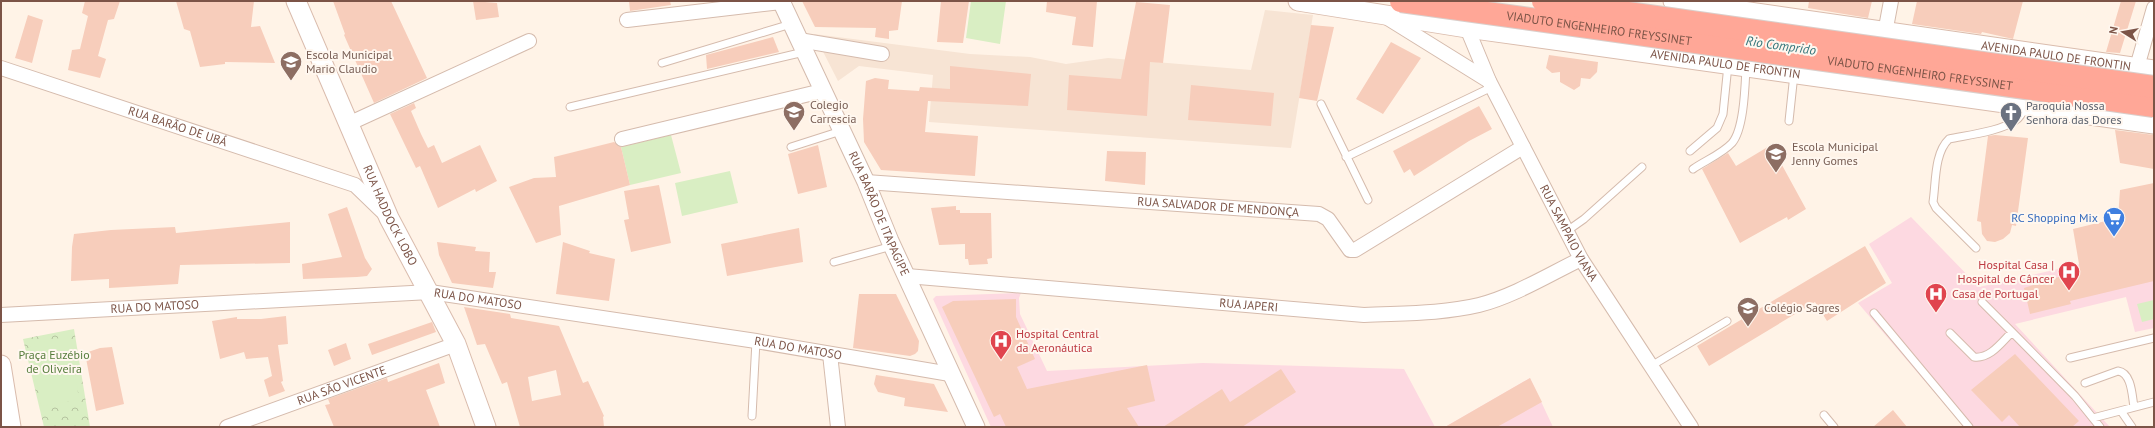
<svg xmlns="http://www.w3.org/2000/svg" width="2155" height="428" font-family="'PT Sans',sans-serif">
	<style>
		.residential { fill: #f7e4d4 }
		.medical { fill: #fdd9e1 }
		.park { fill: url(#park-crowns) }
		.pitch { fill: #d9eec3 }
		.building { fill: #f7cdbb; fill-rule: evenodd }
		.lines { fill: none; stroke-linecap: round; stroke-linejoin: round }
		.service-casing { stroke: #d5bbad; stroke-width: 9 }
		.minor-casing { stroke: #d5bbad; stroke-width: 16 }
		.tertiary-casing { stroke: #d5bbad; stroke-width: 19 }
		.secondary-casing { stroke: #dabcad; stroke-width: 21 }
		.service { stroke: #fff; stroke-width: 7 }
		.minor { stroke: #fff; stroke-width: 14 }
		.tertiary { stroke: #fff; stroke-width: 17 }
		.secondary { stroke: #fff; stroke-width: 19 }
		.motorway-bridge-casing { stroke: #dacfcb; stroke-width: 24; stroke-linecap: butt }
		.motorway-bridge { stroke: #ffa797; stroke-width: 22 }
		.labels { text-anchor: middle; stroke-width: 4; stroke-linejoin: round; paint-order: stroke }
		.street-label { font-size: 12px; fill: #7c5447; stroke: #fff7ef }
		.education-label { font-size: 12px; fill: #785e54; stroke: #fff7ef; text-anchor: start }
		.worship-label { font-size: 12px; fill: #5b616d; stroke: #fff7ef; text-anchor: start }
		.shop-label { font-size: 12px; fill: #366cbe; stroke: #fff7ef; text-anchor: end }
		.health-label { font-size: 12px; fill: #be3a42; stroke: #fff7ef; text-anchor: start }
		.park-label { font-size: 12px; fill: #567d3c; stroke: #fff7ef }
		.water-label { font-size: 13px; font-style: italic; fill: #36767b; stroke: #fff7ef }
	</style>
	<defs>
		<pattern id="park-crowns" width="20" height="18" patternUnits="userSpaceOnUse"><rect width="20" height="18" fill="#d9eec3"/><path d="M2 6a3 3 0 1 1 6 0M12 15a3 3 0 1 1 6 0" fill="none" stroke="#b5c3a0"/></pattern>
	</defs>
	<rect width="100%" height="100%" fill="#fff3e7"/>
	<path class="residential" d="M 1265,10 L 1313,15 L 1291,148 L 929,122 L 933,75 L 859,66 L 838,81 L 814,34 L 970,54 L 1030,57 L 1066,64 L 1108,58 L 1251,70 Z"/>
	<path class="medical" d="M 1911,217 L 1979,287 L 2154,247 L 2154,328 L 2135,332 L 2126,297 L 2015,324 L 2110,427 L 1964,427 L 1858,303 L 1892,283 L 1869,244 Z
		M 1021,293 L 1019,298 L 1020,314 L 1047,371 L 1203,363 L 1404,369 L 1435,427 L 991,427 L 933,299 L 936,296 Z
		M 1530,378 L 1553,427 L 1445,427 Z"/>
	<path class="park" d="M 74,329 L 90,427 L 44,427 L 23,339 Z"/>
	<path class="pitch" d="M 971,1 L 1006,1 L 1000,44 L 966,38 Z
		M 671,135 L 681,173 L 630,185 L 621,147 Z
		M 730,171 L 738,203 L 682,216 L 675,183 Z
		M 2154,300 L 2154,319 L 2142,322 L 2137,304 Z
		M 70,336 L 79,400 L 41,406 L 30,344 Z"/>
	<path class="building" d="M 85,1 L 120,1 L 114,19 L 108,20 L 98,56 L 106,59 L 100,78 L 68,70 L 72,50 L 80,49 L 88,16 L 82,13 Z
		M 176,1 L 254,1 L 251,27 L 260,26 L 275,63 L 225,62 L 225,64 L 200,67 L 190,31 L 184,29 Z
		M 333,1 L 391,1 L 427,78 L 374,103 L 344,35 L 345,34 Z
		M 473,1 L 497,3 L 499,17 L 476,20 Z
		M 629,1 L 670,1 L 671,5 L 630,11 Z
		M 802,1 L 902,1 L 898,30 L 889,31 L 889,39 L 875,37 L 876,28 L 815,27 Z
		M 941,1 L 969,1 L 963,43 L 937,42 Z
		M 1047,1 L 1097,1 L 1093,47 L 1072,45 L 1076,17 L 1046,12 Z
		M 1809,1 L 1872,1 L 1868,18 L 1808,8 Z
		M 1917,1 L 2023,1 L 2013,39 L 1982,32 L 1981,34 L 1912,24 Z
		M 2121,1 L 2136,1 L 2120,53 L 2106,52 Z
		M 1136,2 L 1170,5 L 1163,63 L 1150,62 L 1147,116 L 1067,110 L 1069,75 L 1121,79 Z
		M 28,15 L 43,20 L 32,63 L 15,58 Z
		M 1311,25 L 1334,27 L 1317,101 L 1299,98 Z
		M 773,37 L 779,52 L 707,69 L 706,55 Z
		M 1391,42 L 1421,58 L 1383,114 L 1356,99 Z
		M 1549,55 L 1598,62 L 1597,72 L 1590,79 L 1581,78 L 1580,86 L 1574,90 L 1560,82 L 1560,72 L 1552,73 L 1546,68 Z
		M 950,66 L 1031,74 L 1028,106 L 928,101 L 925,132 L 978,136 L 975,176 L 881,170 L 864,142 L 863,119 L 866,81 L 875,78 L 889,80 L 888,89 L 919,91 L 920,87 L 950,89 Z
		M 1191,85 L 1274,93 L 1271,126 L 1188,120 Z
		M 414,103 L 416,108 L 411,111 L 421,134 L 428,148 L 434,145 L 442,163 L 480,145 L 497,181 L 476,192 L 475,189 L 438,208 L 420,166 L 416,168 L 390,114 Z
		M 1479,106 L 1492,129 L 1469,141 L 1414,176 L 1410,169 L 1404,173 L 1393,151 Z
		M 2115,130 L 2154,135 L 2154,169 L 2120,163 Z
		M 1995,135 L 2028,138 L 2016,226 L 2012,225 L 2010,233 L 2003,239 L 1995,242 L 1987,241 L 1982,234 L 1981,222 L 1977,221 L 1988,136 Z
		M 614,142 L 621,147 L 630,185 L 559,206 L 561,235 L 536,243 L 509,187 L 534,178 L 556,177 L 554,157 Z
		M 818,145 L 827,187 L 798,194 L 788,154 Z
		M 1771,145 L 1806,209 L 1788,220 L 1787,217 L 1740,243 L 1702,169 L 1728,153 L 1736,166 Z
		M 1107,151 L 1146,152 L 1145,185 L 1105,181 Z
		M 2154,183 L 2154,281 L 2070,301 L 2071,304 L 2030,314 L 2024,288 L 2080,270 L 2073,229 L 2118,218 L 2120,190 Z
		M 659,185 L 671,243 L 631,252 L 624,220 L 629,219 L 624,191 Z
		M 956,206 L 956,210 L 960,210 L 960,213 L 991,213 L 992,258 L 987,259 L 988,264 L 969,265 L 968,259 L 965,259 L 965,244 L 939,245 L 931,208 Z
		M 347,207 L 365,258 L 372,269 L 367,276 L 357,277 L 303,279 L 302,264 L 342,257 L 328,214 Z
		M 290,222 L 290,263 L 180,265 L 178,284 L 109,288 L 109,279 L 71,281 L 72,247 L 74,234 L 111,230 L 175,227 L 176,233 Z
		M 799,228 L 803,262 L 727,276 L 721,244 Z
		M 437,242 L 476,247 L 475,251 L 490,252 L 489,272 L 496,272 L 493,288 L 452,283 L 439,255 Z
		M 563,242 L 590,251 L 589,253 L 615,259 L 609,301 L 556,294 Z
		M 1865,246 L 1886,283 L 1827,321 L 1815,302 L 1709,366 L 1697,346 Z
		M 859,294 L 896,294 L 919,341 L 918,351 L 915,354 L 910,356 L 853,348 Z
		M 1016,299 L 1016,317 L 1035,359 L 1017,367 L 1027,389 L 1147,365 L 1155,401 L 1127,408 L 1139,427 L 1006,427 L 1000,414 L 994,417 L 942,307 L 953,301 Z
		M 464,307 L 510,314 L 511,318 L 559,326 L 583,383 L 588,381 L 604,416 L 603,417 L 604,427 L 520,427 L 507,382 L 502,384 L 485,344 L 477,345 ZM 556,370 L 561,395 L 532,401 L 528,377 Z
		M 286,316 L 288,344 L 278,345 L 283,381 L 281,382 L 285,391 L 269,397 L 264,380 L 272,376 L 268,357 L 246,359 L 244,352 L 220,359 L 212,321 L 237,317 L 237,319 L 261,319 Z
		M 432,322 L 436,332 L 372,355 L 368,344 Z
		M 346,343 L 351,359 L 334,366 L 328,350 Z
		M 112,347 L 124,404 L 96,411 L 85,353 L 100,348 Z
		M 2015,354 L 2079,421 L 2072,427 L 2020,427 L 2009,415 L 2002,422 L 1971,390 Z
		M 439,363 L 445,383 L 426,390 L 440,427 L 334,427 L 325,405 L 330,404 L 328,399 L 387,378 L 388,382 Z
		M 1281,369 L 1296,392 L 1242,427 L 1163,427 L 1222,389 L 1230,402 Z
		M 876,375 L 934,384 L 948,412 L 904,406 L 905,398 L 878,392 L 874,384 Z
		M 1530,378 L 1542,402 L 1497,427 L 1445,427 Z
		M 1893,410 L 1907,427 L 1873,427 Z"/>
	<g class="lines">
		<g class="service-casing">
			<path id="service" d="M 662,63 L 791,24
				M 1321,104 L 1368,200
				M 570,107 L 804,52
				M 1789,121 L 1794,74
				M 791,147 L 841,131
				M 1690,151 L 1717,128 L 1723,114 L 1728,65
				M 1346,157 L 1492,87
				M 1693,169 C 1704,161 1722,154 1732,143 C 1744,129 1745,87 1746,68
				M 1567,231 L 1584,219 L 1642,167
				M 1976,248 L 1936,208 L 1933,202 C 1936,183 1934,153 1949,139 C 1968,135 2002,131 2016,120 C 2021,117 2023,112 2025,107
				M 834,262 L 892,246
				M 1874,313 L 1969,427
				M 2012,332 L 2075,396 L 2100,427
				M 1950,333 L 1974,357 C 1990,359 2001,343 2012,332 L 1982,302
				M 2070,358 L 2154,338
				M 1651,366 L 1727,321
				M 2085,383 L 2118,371 C 2132,373 2132,396 2134,407
				M 2121,411 L 2132,427
				M 1824,415 L 1834,427
				M 752,416 L 756,341
				M 2093,418 L 2154,402"/>
		</g>
		<g class="minor-casing">
			<g id="minor">
				<path d="M 1386,17 L 1489,81"/>
				<path d="M 627,20 L 781,2"/>
				<path id="s1" d="M 1467,28 L 1489,81 L 1581,259 L 1691,427"/>
				<path d="M 1885,33 L 1891,1"/>
				<path d="M 799,40 L 882,54"/>
				<path d="M 2137,67 L 2154,8"/>
				<path id="s2" d="M 1,68 L 355,185 L 384,213"/>
				<path d="M 348,124 L 529,41"/>
				<path d="M 622,139 L 822,91"/>
				<path id="s3" d="M 866,182 L 1319,214 L 1328,219 L 1350,250 L 1355,250 L 1523,147"/>
				<path id="s4" d="M 907,276 L 1364,315 C 1402,313 1441,314 1479,305 C 1514,296 1548,275 1581,259"/>
				<path id="s5" d="M 1,315 L 430,292 L 756,341 L 950,374"/>
				<path d="M 830,354 L 838,427"/>
				<path id="s6" d="M 227,427 L 456,344"/>
			</g>
		</g>
		<g class="tertiary-casing">
			<g id="tertiary">
				<path id="s7" d="M 781,1 L 866,182 L 890,241 L 976,427"/>
			</g>
		</g>
		<g class="secondary-casing">
			<g id="secondary">
				<path id="s8" d="M 296,1 L 389,218 L 456,344 L 486,427"/>
				<path id="s9" d="M 1298,1 L 1467,28 L 2154,124"/>
				<path id="s10" d="M 1673,1 L 2154,70"/>
				<path d="M 1,365 L 11,427"/>
			</g>
		</g>
		<use href="#service" class="service"/>
		<use href="#minor" class="minor"/>
		<use href="#tertiary" class="tertiary"/>
		<use href="#secondary" class="secondary"/>
		<g class="motorway-bridge-casing">
			<g id="motorway-bridge">
				<path id="s11" d="M 1401,1 L 2154,106"/>
				<path d="M 1543,1 L 2154,87"/>
			</g>
		</g>
		<use href="#motorway-bridge" class="motorway-bridge"/>
	</g>
	<defs>
		<g id="school-pin" transform="scale(1.15)"><path d="M0 17L-7.5 6A9.5 9.5 0 1 1 7.5 6Z" fill="#8d6e63" stroke="#fff7ef"/><path d="M0-5L7-2L0 1L-7-2ZM-4 1L0 2.5L4 1V4Q0 6-4 4Z" fill="#fff"/></g>
		<g id="church-pin" transform="scale(1.15)"><path d="M0 17L-7.5 6A9.5 9.5 0 1 1 7.5 6Z" fill="#6b7280" stroke="#fff7ef"/><path d="M-1.2-6h2.4v3.5h3.3v2.4h-3.3V6h-2.4V-.1h-3.3v-2.4h3.3Z" fill="#fff"/></g>
		<g id="supermarket-pin" transform="scale(1.15)"><path d="M0 17L-7.5 6A9.5 9.5 0 1 1 7.5 6Z" fill="#3f7fe0" stroke="#fff7ef"/><path d="M-6-5.5h2.5l.6 2H6L4.5 2H-2.5L-4.4-4H-6ZM-1.5 3.2a1.3 1.3 0 1 0 .1 0ZM3 3.2a1.3 1.3 0 1 0 .1 0Z" fill="#fff"/></g>
		<g id="hospital-pin" transform="scale(1.15)"><path d="M0 17L-7.5 6A9.5 9.5 0 1 1 7.5 6Z" fill="#e0444e" stroke="#fff7ef"/><path d="M-5-5h3v3.5h4V-5h3V5h-3V1.5h-4V5h-3Z" fill="#fff"/></g>
	</defs>
	<g fill-rule="evenodd">
		<use href="#school-pin" x="291" y="62"/>
		<use href="#school-pin" x="794" y="112"/>
		<use href="#church-pin" x="2011" y="113"/>
		<use href="#school-pin" x="1776" y="154"/>
		<use href="#supermarket-pin" x="2114" y="218"/>
		<use href="#hospital-pin" x="2069" y="272"/>
		<use href="#hospital-pin" x="1936" y="294"/>
		<use href="#school-pin" x="1748" y="308"/>
		<use href="#hospital-pin" x="1001" y="341"/>
	</g>
	<g class="labels">
		<g class="street-label">
			<text dy="4" stroke="none"><textPath href="#s11" startOffset="200">VIADUTO ENGENHEIRO FREYSSINET</textPath></text>
			<text dy="4" stroke="none"><textPath href="#s10" startOffset="387">AVENIDA PAULO DE FRONTIN</textPath></text>
			<text dy="4" stroke="none"><textPath href="#s9" startOffset="432">AVENIDA PAULO DE FRONTIN</textPath></text>
			<text dy="4" stroke="none"><textPath href="#s11" startOffset="524">VIADUTO ENGENHEIRO FREYSSINET</textPath></text>
			<text dy="4" stroke="none"><textPath href="#s2" startOffset="186">RUA BARÃO DE UBÁ</textPath></text>
			<text dy="4" stroke="none"><textPath href="#s3" startOffset="353">RUA SALVADOR DE MENDONÇA</textPath></text>
			<text dy="4" stroke="none"><textPath href="#s7" startOffset="234">RUA BARÃO DE ITAPAGIPE</textPath></text>
			<text dy="4" stroke="none"><textPath href="#s8" startOffset="234">RUA HADDOCK LOBO</textPath></text>
			<text dy="4" stroke="none"><textPath href="#s1" startOffset="229">RUA SAMPAIO VIANA</textPath></text>
			<text dy="4" stroke="none"><textPath href="#s5" startOffset="478">RUA DO MATOSO</textPath></text>
			<text dy="4" stroke="none"><textPath href="#s4" startOffset="343">RUA JAPERI</textPath></text>
			<text dy="4" stroke="none"><textPath href="#s5" startOffset="154">RUA DO MATOSO</textPath></text>
			<text dy="4" stroke="none"><textPath href="#s5" startOffset="802">RUA DO MATOSO</textPath></text>
			<text dy="4" stroke="none"><textPath href="#s6" startOffset="122">RUA SÃO VICENTE</textPath></text>
		</g>
		<g class="education-label">
			<text x="306" y="59">Escola Municipal<tspan x="306" dy="14">Mario Claudio</tspan></text>
			<text x="810" y="109">Colegio<tspan x="810" dy="14">Carrescia</tspan></text>
			<text x="1792" y="151">Escola Municipal<tspan x="1792" dy="14">Jenny Gomes</tspan></text>
			<text x="1764" y="312">Colégio Sagres</text>
		</g>
		<g class="worship-label">
			<text x="2026" y="110">Paroquia Nossa<tspan x="2026" dy="14">Senhora das Dores</tspan></text>
		</g>
		<g class="shop-label">
			<text x="2098" y="222">RC Shopping Mix</text>
		</g>
		<g class="health-label">
			<text x="2054" y="269" text-anchor="end">Hospital Casa |<tspan x="2054" dy="14">Hospital de Câncer</tspan></text>
			<text x="1952" y="298">Casa de Portugal</text>
			<text x="1016" y="338">Hospital Central<tspan x="1016" dy="14">da Aeronáutica</tspan></text>
		</g>
		<g class="park-label">
			<text x="54" y="359">Praça Euzébio<tspan x="54" dy="14">de Oliveira</tspan></text>
		</g>
		<g class="water-label">
			<text transform="translate(1781 45) rotate(8)" y="5">Rio Comprido</text>
		</g>
	</g>
	<rect width="2155" height="428" fill="none" stroke="#7c5447" stroke-width="4"/>
	<g transform="translate(2123 32) rotate(281)" stroke="#fff7ef" stroke-width="3" paint-order="stroke">
	<path d="M0-3L7 15L0 10L-7 15Z" fill="#7c5447"/>
	<text y="-6" font-size="11" font-weight="bold" text-anchor="middle" fill="#7c5447">N</text>
	</g>
</svg>
